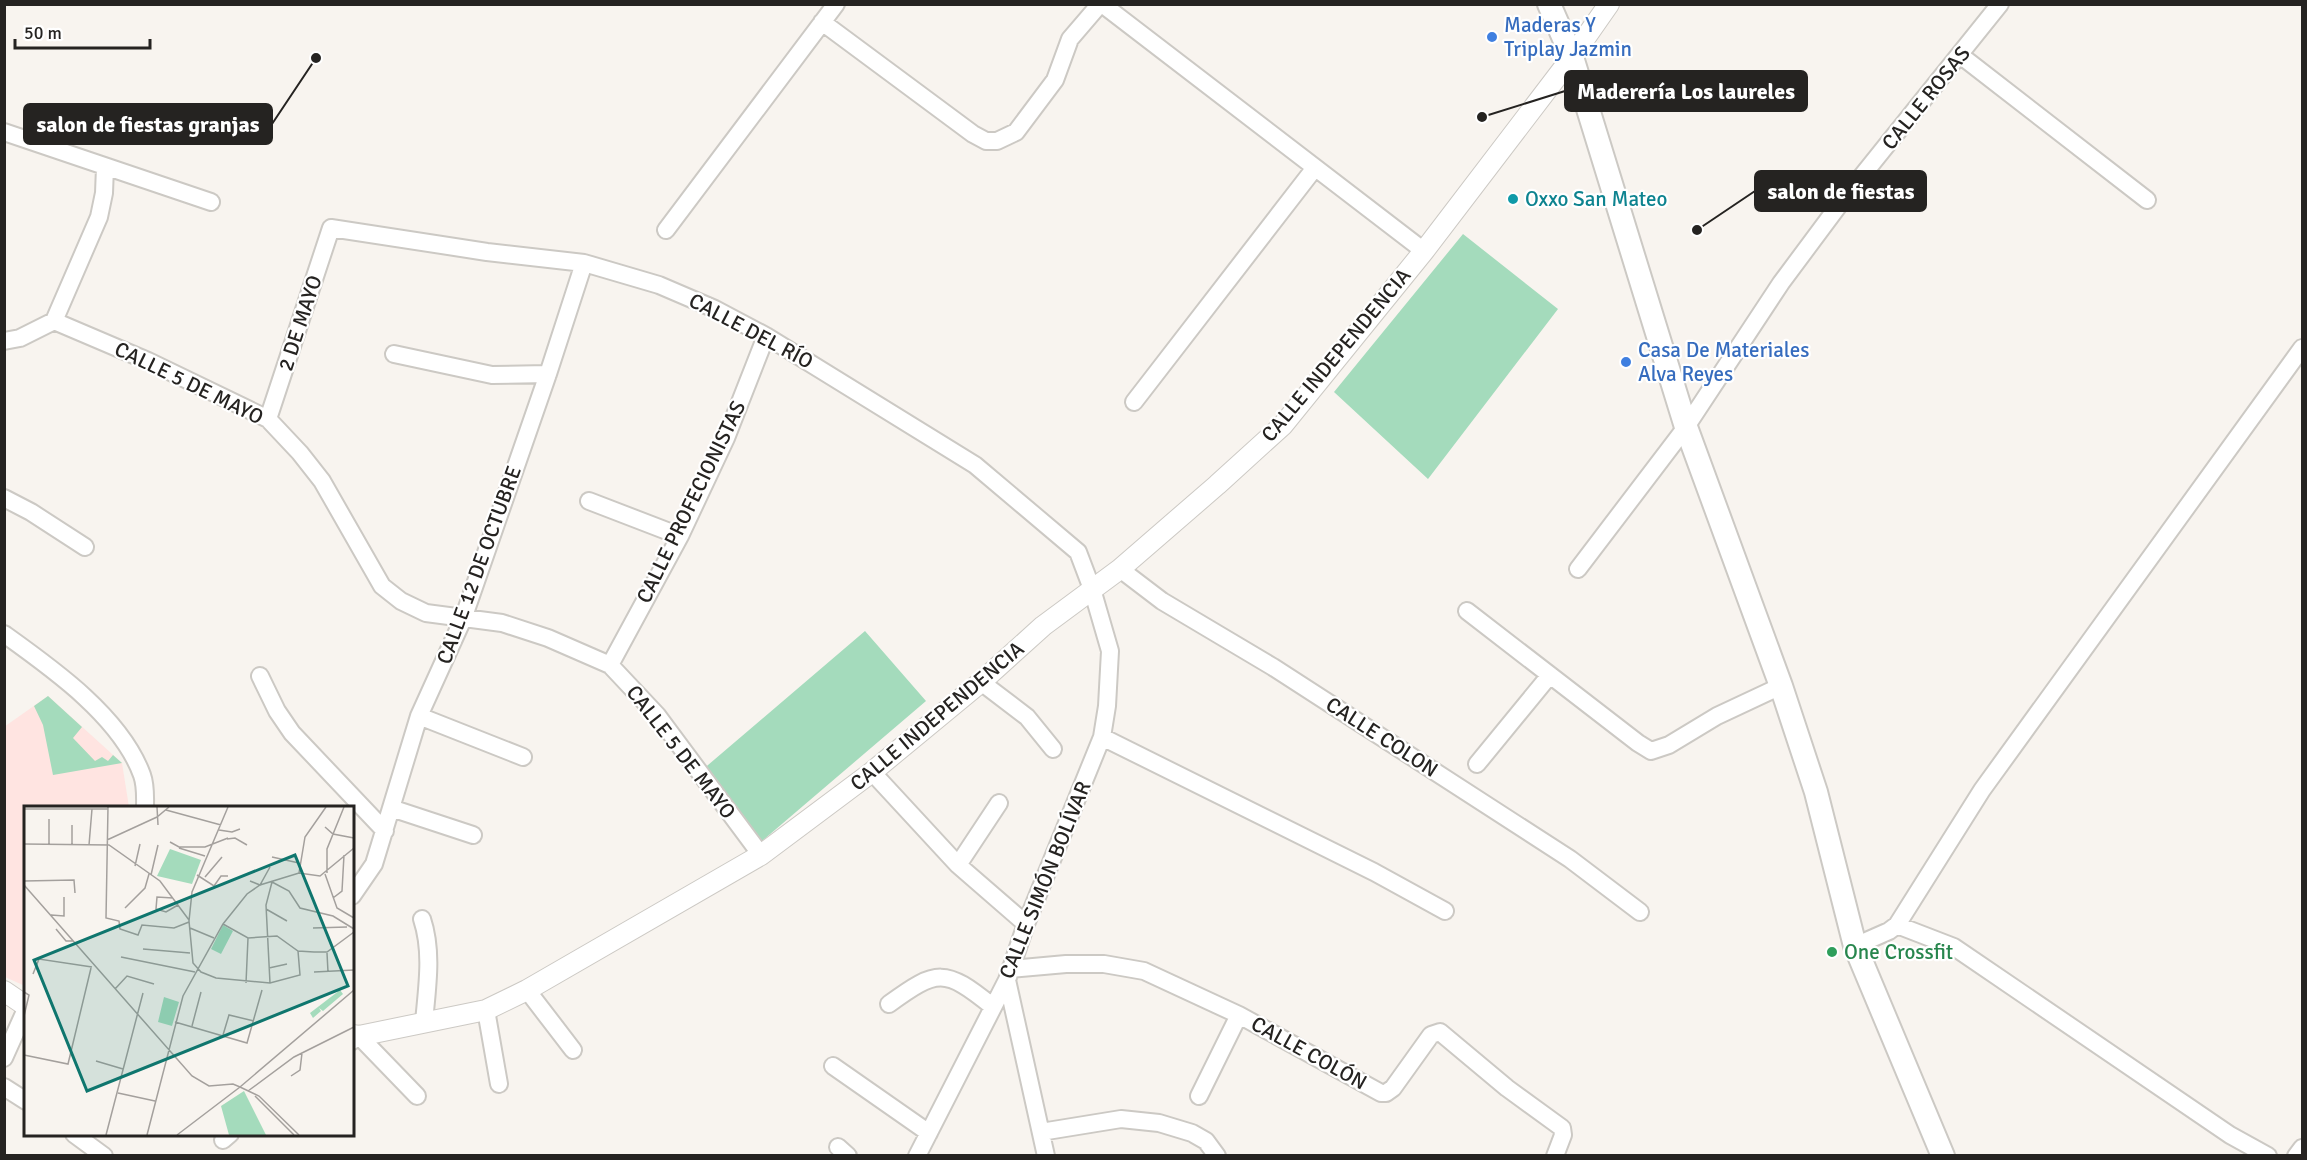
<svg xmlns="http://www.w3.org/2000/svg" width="2307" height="1160" font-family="Signika,sans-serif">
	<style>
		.education { fill: #ffe4e1 }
		.green { fill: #a4dbbc }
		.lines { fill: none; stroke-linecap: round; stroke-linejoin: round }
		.minor-casing { stroke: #ccc9c4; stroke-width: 20 }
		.tertiary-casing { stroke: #ccc9c4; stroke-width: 22 }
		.secondary-casing { stroke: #ccc9c4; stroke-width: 26 }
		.minor { stroke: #fff; stroke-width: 16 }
		.tertiary { stroke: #fff; stroke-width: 20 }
		.secondary { stroke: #fff; stroke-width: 22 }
		.shop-dot { fill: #3f7fe0; stroke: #fff; stroke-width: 2 }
		.culture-dot { fill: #0f9aa8; stroke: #fff; stroke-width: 2 }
		.leisure-dot { fill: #2e9e5b; stroke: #fff; stroke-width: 2 }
		.labels { text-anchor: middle; stroke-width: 4.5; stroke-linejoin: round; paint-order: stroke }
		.shop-label { font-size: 21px; fill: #366cbe; stroke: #fff; text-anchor: start }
		.street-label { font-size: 21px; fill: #252321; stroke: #fff }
		.culture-label { font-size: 21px; fill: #0d838f; stroke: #fff; text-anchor: start }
		.leisure-label { font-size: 21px; fill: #27864d; stroke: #fff; text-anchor: start }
		.inset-road { fill: none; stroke: #a4a09d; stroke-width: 1.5 }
		.view { fill: #0f766e; fill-opacity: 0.15; stroke: #0f766e; stroke-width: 3 }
		.inset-edge { fill: none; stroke: #252321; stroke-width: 3 }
		.leader { fill: none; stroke: #252321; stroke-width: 2 }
		.callout-dot { fill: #252321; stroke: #fff; stroke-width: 2 }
		.callout { fill: #252321; stroke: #252321; stroke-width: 2 }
		.callout-label { font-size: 22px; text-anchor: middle; font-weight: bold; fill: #fff }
	</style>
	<rect width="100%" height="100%" fill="#f8f4ef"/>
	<path class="education" d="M 48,696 L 122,763 L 129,807 L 26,808 L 25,986 L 5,977 L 4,727 Z"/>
	<path class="green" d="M 1463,234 L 1558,309 L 1428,479 L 1334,392 Z
		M 865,631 L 926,701 L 762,841 L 701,771 Z
		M 48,696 L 82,727 L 73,738 L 95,761 L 102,757 L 108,761 L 113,755 L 122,763 L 53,775 L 43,725 L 34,706 Z"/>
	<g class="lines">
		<g class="minor-casing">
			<path id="minor" d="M 1102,4 L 1424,251
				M 822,22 L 973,134 L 986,141 L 997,141 L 1016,132 L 1055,80 L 1070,39 L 1100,4
				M 1960,55 L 2147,200
				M 4,132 L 211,202
				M 666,230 L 836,4
				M 54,321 L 99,217 L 104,193 L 105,167
				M 4,341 L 20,338 L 54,321 L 148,361 L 268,419 L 300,453 L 322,481 L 382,586 L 401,601 L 426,613 L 502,623 L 548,638 L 610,665 L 657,715 L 761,855
				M 394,354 L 492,375 L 548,374
				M 1134,402 L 1314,169
				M 268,419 L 331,228 L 487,252 L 584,263 L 659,285 L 715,309 L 766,336 L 975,465 L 1078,552 L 1092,589 L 1110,651 L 1107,706 L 1102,737 L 1026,924 L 1007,980 L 917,1156
				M 4,498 L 31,512 L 85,547
				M 589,501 L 680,536
				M 1120,569 L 1162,601 L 1273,667 L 1570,859 L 1640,912
				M 1578,569 L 1686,427 L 1781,283 L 1845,197 L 2000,4
				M 1467,611 L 1638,743 L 1651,751 L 1669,745 L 1717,716 L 1781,686
				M 4,634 C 53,669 121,717 142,775 C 146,786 145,797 145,808
				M 610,665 L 680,536 L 726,438 L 766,336
				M 260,676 L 277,711 L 292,733 L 385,831
				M 981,682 L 1027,717 L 1053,749
				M 419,716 L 523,757
				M 1102,737 L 1374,872 L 1445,911
				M 1477,764 L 1550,675
				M 872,772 L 958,865 L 1026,924
				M 391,808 L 473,835
				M 958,865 L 999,803
				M 352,896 L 374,864 L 419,716 L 463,619 L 548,374 L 584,263
				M 422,919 C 433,952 427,988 424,1022
				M 1897,925 L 1982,790 L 2302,348
				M 1855,946 L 1889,931 L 1897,925 L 1954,947 L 2230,1135 L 2268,1156
				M 1010,969 L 1066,964 L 1104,964 L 1144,971 L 1239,1015 L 1381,1093 L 1386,1093 L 1393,1088 L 1431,1035 L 1440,1032 L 1507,1088 L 1562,1128 L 1563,1135 L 1555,1156
				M 1007,980 L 1046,1156
				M 527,990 L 573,1050
				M 889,1004 C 937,969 945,968 992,1006
				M 486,1010 L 499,1084
				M 352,1041 L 359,1036 L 417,1096
				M 4,1058 L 26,1009
				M 833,1066 L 929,1133
				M 4,1087 L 26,1101
				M 1199,1096 L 1239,1015
				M 1041,1132 L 1121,1119 L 1159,1123 L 1192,1133 L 1206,1141 L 1217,1156
				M 74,1134 L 104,1156
				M 223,1140 L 230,1134
				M 838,1147 L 848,1156
				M 2296,1156 L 2302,1148"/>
		</g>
		<g class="tertiary-casing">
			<path id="tertiary" d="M 4,991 L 26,1006
				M 352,1035 L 359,1036 L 486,1010 L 527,990 L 761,855 L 872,772 L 981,682 L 1043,626 L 1120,569 L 1217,485 L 1283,425 L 1424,251 L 1572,57 L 1609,4"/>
		</g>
		<g class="secondary-casing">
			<path id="secondary" d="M 1549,4 L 1572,57 L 1686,427 L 1781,686 L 1816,792 L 1855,946 L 1943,1156"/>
		</g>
		<use href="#minor" class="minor"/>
		<use href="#tertiary" class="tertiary"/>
		<use href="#secondary" class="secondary"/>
	</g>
	<g class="shop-dot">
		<circle cx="1492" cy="37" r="6"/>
		<circle cx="1626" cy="362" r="6"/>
	</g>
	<circle class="culture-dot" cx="1513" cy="199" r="6"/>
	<circle class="leisure-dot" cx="1832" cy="952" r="6"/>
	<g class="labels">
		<g class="shop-label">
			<text x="1504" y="32">Maderas Y<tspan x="1504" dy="24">Triplay Jazmin</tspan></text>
			<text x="1638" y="357">Casa De Materiales<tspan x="1638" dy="24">Alva Reyes</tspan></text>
		</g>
		<g class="street-label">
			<text transform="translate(1926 98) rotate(-51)" y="7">CALLE ROSAS</text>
			<text transform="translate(300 323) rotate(-72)" y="7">2 DE MAYO</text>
			<text transform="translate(751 331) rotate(28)" y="7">CALLE DEL RÍO</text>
			<text transform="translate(1336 355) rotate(-50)" y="7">CALLE INDEPENDENCIA</text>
			<text transform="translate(189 383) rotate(26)" y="7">CALLE 5 DE MAYO</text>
			<text transform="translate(691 502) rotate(-64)" y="7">CALLE PROFECIONISTAS</text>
			<text transform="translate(479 565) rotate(-70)" y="7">CALLE 12 DE OCTUBRE</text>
			<text transform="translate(937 716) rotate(-40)" y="7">CALLE INDEPENDENCIA</text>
			<text transform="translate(1382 737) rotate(33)" y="7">CALLE COLON</text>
			<text transform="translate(681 752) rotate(52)" y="7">CALLE 5 DE MAYO</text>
			<text transform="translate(1045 880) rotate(-68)" y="7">CALLE SIMÓN BOLÍVAR</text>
			<text transform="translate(1309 1053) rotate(29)" y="7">CALLE COLÓN</text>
		</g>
		<g class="culture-label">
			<text x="1525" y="206">Oxxo San Mateo</text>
		</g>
		<g class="leisure-label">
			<text x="1844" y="959">One Crossfit</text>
		</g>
	</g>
	<g transform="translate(24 806)">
		<rect width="330" height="330" fill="#f8f4ef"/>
		<path d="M 146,43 L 177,54 L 168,78 L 133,70 ZM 199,119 L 209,125 L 197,148 L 187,143 ZM 316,184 L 319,188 L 299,205 L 295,202 L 297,205 L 289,212 L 286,207 ZM 140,191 L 155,196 L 148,220 L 134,216 ZM 220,285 L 242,329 L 205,329 L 197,300 Z" fill="#a4dbbc"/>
		<path class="inset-road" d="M 84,1 L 82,112 L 95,115 L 96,123 L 114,129 L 118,119 L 150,122 L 165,116M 133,1 L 134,19M 204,1 L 168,86 L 165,115 L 169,157 L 177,166 L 192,172 L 246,177 L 276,169 L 274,145M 0,3 L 84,3M 142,4 L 197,19M 25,13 L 25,38M 48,19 L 48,38M 301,21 L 309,28 L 330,32M 195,24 L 208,26 L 216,23M 203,33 L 211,32 L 223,39M 83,34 L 133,11 L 145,1M 146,36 L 155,41 L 181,41 L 204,32M 0,38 L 85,39 L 136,75 L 165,114M 65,39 L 68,3M 155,42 L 181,50M 248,51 L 275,57M 111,60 L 116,38M 275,67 L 281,31 L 302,1M 303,67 L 303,43 L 320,1M 301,68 L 313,102 L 330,112M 127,69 L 134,39M 173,69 L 190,80 L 197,70 L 204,70M 181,71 L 198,51M 0,75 L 50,74 L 51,87M 226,75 L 236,79 L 246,61M 248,76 L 265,85 L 276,102 L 309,110 L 330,123M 0,79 L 168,270 L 185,280 L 209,278 L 216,281 L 153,329M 149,92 L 133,91 L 132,103 L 142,106 L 154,99M 309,92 L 318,85 L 320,49M 101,102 L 121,82 L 125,68M 242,103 L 263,115M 27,109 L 40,110 L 40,91M 199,118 L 224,132 L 253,130 L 274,145 L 290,146 L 303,146 L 330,126M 166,122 L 190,132M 289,122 L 323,121M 32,123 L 42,135 L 49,135M 119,143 L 166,147M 303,147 L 304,166M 97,151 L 171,166M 245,162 L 263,158M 290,166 L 330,164M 9,168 L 15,153 L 68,161M 222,177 L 224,132M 246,177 L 242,99 L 248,76M 91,183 L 103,170 L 130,178M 0,186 L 5,189 L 0,210M 151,216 L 223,237 L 238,184M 168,220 L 177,186M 199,229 L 205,209 L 230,215M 0,249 L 44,258 L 67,162M 72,255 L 99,263M 267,270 L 276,264 L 278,247M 224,285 L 270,251 L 330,221M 94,287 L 131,295M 231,290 L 270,329M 82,329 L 119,187M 123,329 L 159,190 L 199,118 L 223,88 L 236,79 L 275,67 L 296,70 L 330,42M 275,329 L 235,290 L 216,281 L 330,184"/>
		<path class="view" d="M 271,49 L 324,180 L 63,285 L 10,154 Z"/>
		<rect width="330" height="330" class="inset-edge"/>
	</g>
	<path class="leader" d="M1482 117L1565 91M316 58L272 124M1697 230L1755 191"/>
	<g class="callout-dot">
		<circle cx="1482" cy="117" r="6"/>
		<circle cx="316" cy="58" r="6"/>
		<circle cx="1697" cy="230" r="6"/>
	</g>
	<g class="callout">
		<rect x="1565" y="71" width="242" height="40" rx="6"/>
		<rect x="24" y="104" width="248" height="40" rx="6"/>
		<rect x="1755" y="171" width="171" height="40" rx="6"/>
	</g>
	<g class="callout-label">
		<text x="1686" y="99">Maderería Los laureles</text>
		<text x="148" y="132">salon de fiestas granjas</text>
		<text x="1841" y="199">salon de fiestas</text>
	</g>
	<rect width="2307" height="1160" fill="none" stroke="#252321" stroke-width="12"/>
	<path d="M15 39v9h135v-9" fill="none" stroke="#252321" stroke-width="3"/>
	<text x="24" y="39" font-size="18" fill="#252321" stroke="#ffffff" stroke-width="4.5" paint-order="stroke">50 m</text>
</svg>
